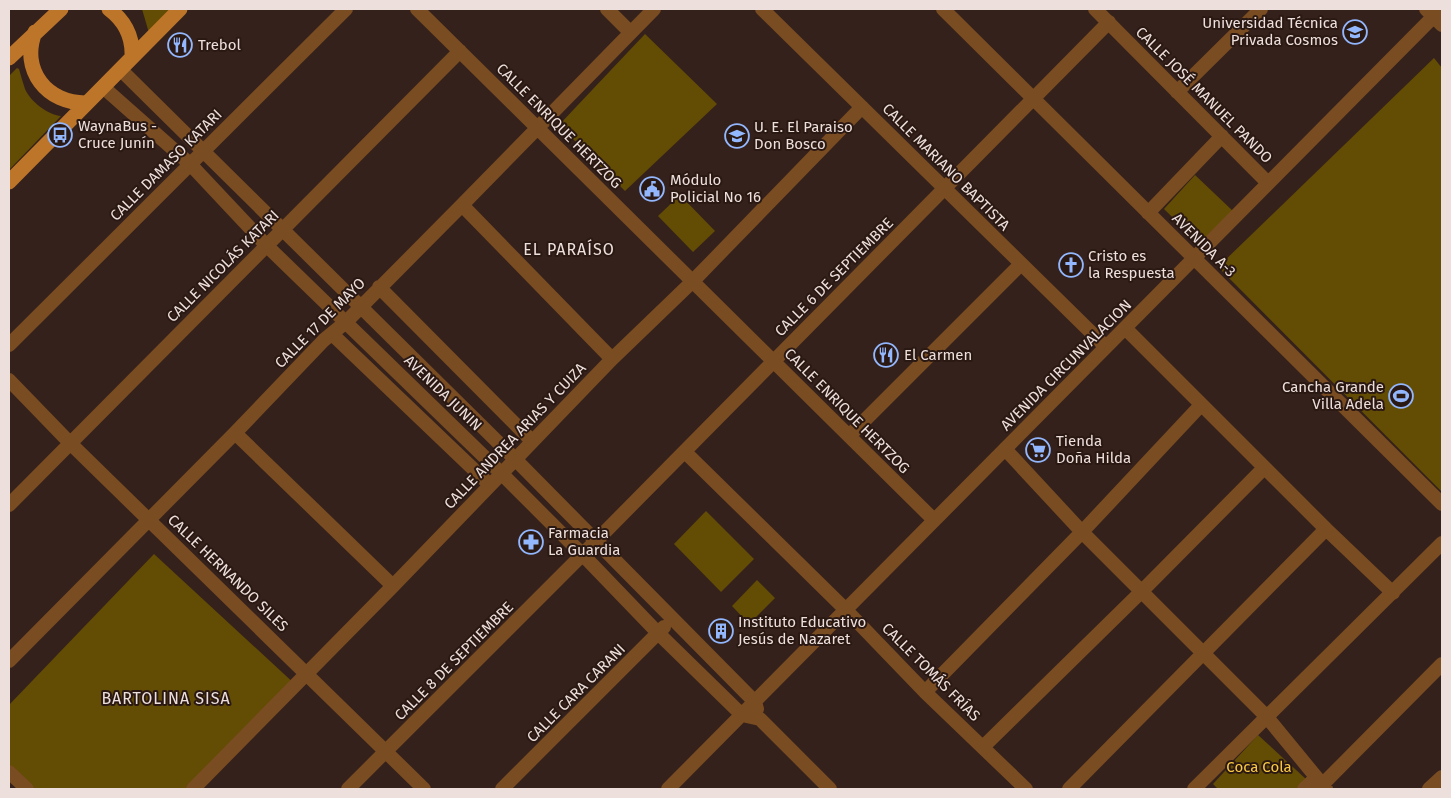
<svg xmlns="http://www.w3.org/2000/svg" width="1451" height="798" font-family="'Fira Sans',sans-serif">
	<style>
		.green { fill: #634c03 }
		.lines { fill: none; stroke-linecap: round; stroke-linejoin: round }
		.minor { stroke: #794c21; stroke-width: 14 }
		.major { stroke: #bd7529; stroke-width: 15 }
		.labels { text-anchor: middle; stroke-width: 4; stroke-linejoin: round; paint-order: stroke }
		.poi-label { font-size: 15px; fill: #eddfdb; stroke: #2a1813; text-anchor: start }
		.street-label { font-size: 15px; fill: #eddfdb; stroke: #2a1813 }
		.park-label { font-size: 15px; fill: #faca42; stroke: #2a1813 }
		.neighbourhood-label { font-size: 16px; letter-spacing: 1px; fill: #eddfdb; stroke: #2a1813 }
	</style>
	<rect width="100%" height="100%" fill="#35211c"/>
	<path class="green" d="M 142,9 L 173,9 L 149,33 Z
		M 645,34 L 717,104 L 625,191 L 559,125 Z
		M 1434,58 L 1442,68 L 1442,492 L 1218,267 Z
		M 17,68 L 19,69 C 21,76 23,83 25,89 C 30,101 48,115 61,116 L 9,170 L 9,76 Z
		M 1195,175 L 1235,213 L 1204,248 L 1164,209 Z
		M 680,195 L 715,231 L 693,252 L 658,216 Z
		M 706,511 L 754,559 L 721,592 L 674,544 Z
		M 154,554 L 298,687 L 200,789 L 27,789 L 9,770 L 9,705 Z
		M 757,580 L 775,598 L 749,624 L 732,606 Z
		M 1258,735 L 1307,780 L 1298,789 L 1218,789 L 1213,784 Z"/>
	<g class="lines">
		<path class="minor" d="M 417,9 L 934,520
			M 607,9 L 630,32
			M 762,9 L 1106,347
			M 943,9 L 1442,504
			M 1095,9 L 1268,183
			M 1426,9 L 1442,25
			M 121,70 L 515,459 L 755,702 L 757,709
			M 103,87 L 190,164 L 266,245 L 501,473 L 583,555 L 658,633 L 742,715 L 760,719 L 830,789
			M 1177,92 L 1261,9
			M 462,205 L 612,359
			M 1148,213 L 1222,136
			M 379,287 L 532,441
			M 1125,328 L 1326,529 L 1393,593
			M 332,334 L 490,485
			M 9,345 L 346,9
			M 9,380 L 70,443 L 424,789
			M 235,433 L 393,586
			M 849,436 L 1021,264
			M 1005,449 L 1082,532 L 1266,716 L 1326,789
			M 685,452 L 846,610 L 925,692 L 1026,789
			M 9,505 L 460,51
			M 9,661 L 235,433 L 324,340 L 346,322 L 462,205 L 654,9
			M 925,692 L 1082,532 L 1201,405
			M 983,747 L 1141,592 L 1264,468
			M 9,772 L 27,789
			M 1322,785 L 1442,664
			M 193,789 L 393,586 L 612,359 L 693,281 L 862,107
			M 348,789 L 596,541 L 1109,22
			M 502,789 L 664,627
			M 668,789 L 1441,9
			M 1069,789 L 1326,529
			M 1194,789 L 1442,543
			M 1304,789 L 1316,778
			M 1429,789 L 1442,777"/>
		<path class="major" d="M 109,9 C 125,21 133,37 132,57
			M 35,32 C 20,70 47,104 87,103
			M 9,58 L 61,9
			M 9,182 L 180,9"/>
	</g>
	<defs>
		<g id="university-ring" transform="scale(1.25)"><circle r="9.5" fill="#2a1813" stroke="#93b7fd" stroke-width="1.5"/><path d="M0-5L7-2L0 1L-7-2ZM-4 1L0 2.5L4 1V4Q0 6-4 4Z" fill="#93b7fd"/></g>
		<g id="restaurant-ring" transform="scale(1.25)"><circle r="9.5" fill="#2a1813" stroke="#93b7fd" stroke-width="1.5"/><path d="M-5-6h1v4h1v-4h1v4h1v-4h1v5L-1.5 .5V6h-2V.5L-5-1ZM5-6V6H3V1.5H1.5Q1.5-4 5-6Z" fill="#93b7fd"/></g>
		<g id="bus-ring" transform="scale(1.25)"><circle r="9.5" fill="#2a1813" stroke="#93b7fd" stroke-width="1.5"/><path d="M-5-6H5V4H4V6H2V4H-2V6H-4V4H-5ZM-3.5-4V0h7V-4ZM-3.5 1.2v1.5H-2V1.2ZM2 1.2v1.5H3.5V1.2Z" fill="#93b7fd"/></g>
		<g id="school-ring" transform="scale(1.25)"><circle r="9.5" fill="#2a1813" stroke="#93b7fd" stroke-width="1.5"/><path d="M0-5L7-2L0 1L-7-2ZM-4 1L0 2.5L4 1V4Q0 6-4 4Z" fill="#93b7fd"/></g>
		<g id="civic-ring" transform="scale(1.25)"><circle r="9.5" fill="#2a1813" stroke="#93b7fd" stroke-width="1.5"/><path d="M-.6-6.5H3V-4.5H.6V-3L4-1V1h2V6H-6V1h2V-1L-.6-3ZM-1.2 2.5V6h2.4V2.5Z" fill="#93b7fd"/></g>
		<g id="church-ring" transform="scale(1.25)"><circle r="9.5" fill="#2a1813" stroke="#93b7fd" stroke-width="1.5"/><path d="M-1.2-6h2.4v3.5h3.3v2.4h-3.3V6h-2.4V-.1h-3.3v-2.4h3.3Z" fill="#93b7fd"/></g>
		<g id="stadium-ring" transform="scale(1.25)"><circle r="9.5" fill="#2a1813" stroke="#93b7fd" stroke-width="1.5"/><path d="M0-5a6.5 5 0 1 0 0 10a6.5 5 0 1 0 0-10ZM-3.5-1.8h7v3.6h-7Z" fill="#93b7fd"/></g>
		<g id="supermarket-ring" transform="scale(1.25)"><circle r="9.5" fill="#2a1813" stroke="#93b7fd" stroke-width="1.5"/><path d="M-6-5.5h2.5l.6 2H6L4.5 2H-2.5L-4.4-4H-6ZM-1.5 3.2a1.3 1.3 0 1 0 .1 0ZM3 3.2a1.3 1.3 0 1 0 .1 0Z" fill="#93b7fd"/></g>
		<g id="pharmacy-ring" transform="scale(1.25)"><circle r="9.5" fill="#2a1813" stroke="#93b7fd" stroke-width="1.5"/><path d="M-2-6h4v4h4v4h-4v4h-4v-4h-4v-4h4Z" fill="#93b7fd"/></g>
		<g id="building-ring" transform="scale(1.25)"><circle r="9.5" fill="#2a1813" stroke="#93b7fd" stroke-width="1.5"/><path d="M-4-6H4V6H1V3H-1V6H-4ZM-2.5-4.3h1.7v1.8h-1.7ZM.8-4.3h1.7v1.8H.8ZM-2.5-1h1.7V.8h-1.7ZM.8-1h1.7V.8H.8Z" fill="#93b7fd"/></g>
	</defs>
	<g fill-rule="evenodd">
		<use href="#university-ring" x="1355" y="32"/>
		<use href="#restaurant-ring" x="180" y="45"/>
		<use href="#bus-ring" x="60" y="135"/>
		<use href="#school-ring" x="737" y="136"/>
		<use href="#civic-ring" x="652" y="189"/>
		<use href="#church-ring" x="1071" y="265"/>
		<use href="#restaurant-ring" x="886" y="355"/>
		<use href="#stadium-ring" x="1401" y="396"/>
		<use href="#supermarket-ring" x="1038" y="450"/>
		<use href="#pharmacy-ring" x="531" y="542"/>
		<use href="#building-ring" x="721" y="631"/>
	</g>
	<g class="labels">
		<g class="poi-label">
			<text x="1338" y="28" text-anchor="end">Universidad Técnica<tspan x="1338" dy="17">Privada Cosmos</tspan></text>
			<text x="198" y="50">Trebol</text>
			<text x="78" y="131">WaynaBus -<tspan x="78" dy="17">Cruce Junín</tspan></text>
			<text x="754" y="132">U. E. El Paraiso<tspan x="754" dy="17">Don Bosco</tspan></text>
			<text x="670" y="185">Módulo<tspan x="670" dy="17">Policial No 16</tspan></text>
			<text x="1088" y="261">Cristo es<tspan x="1088" dy="17">la Respuesta</tspan></text>
			<text x="904" y="360">El Carmen</text>
			<text x="1384" y="392" text-anchor="end">Cancha Grande<tspan x="1384" dy="17">Villa Adela</tspan></text>
			<text x="1056" y="446">Tienda<tspan x="1056" dy="17">Doña Hilda</tspan></text>
			<text x="548" y="538">Farmacia<tspan x="548" dy="17">La Guardia</tspan></text>
			<text x="738" y="627">Instituto Educativo<tspan x="738" dy="17">Jesús de Nazaret</tspan></text>
		</g>
		<g class="street-label">
			<text transform="translate(1204 95) rotate(45)" y="5">CALLE JOSÉ MANUEL PANDO</text>
			<text transform="translate(559 126) rotate(45)" y="5">CALLE ENRIQUE HERTZOG</text>
			<text transform="translate(166 165) rotate(-45)" y="5">CALLE DAMASO KATARI</text>
			<text transform="translate(946 167) rotate(45)" y="5">CALLE MARIANO BAPTISTA</text>
			<text transform="translate(1204 245) rotate(45)" y="5">AVENIDA A-3</text>
			<text transform="translate(223 266) rotate(-45)" y="5">CALLE NICOLÁS KATARI</text>
			<text transform="translate(834 277) rotate(-45)" y="5">CALLE 6 DE SEPTIEMBRE</text>
			<text transform="translate(320 323) rotate(-45)" y="5">CALLE 17 DE MAYO</text>
			<text transform="translate(1066 365) rotate(-45)" y="5">AVENIDA CIRCUNVALACION</text>
			<text transform="translate(443 393) rotate(44)" y="5">AVENIDA JUNIN</text>
			<text transform="translate(847 411) rotate(45)" y="5">CALLE ENRIQUE HERTZOG</text>
			<text transform="translate(515 436) rotate(-46)" y="5">CALLE ANDREA ARIAS Y CUIZA</text>
			<text transform="translate(228 573) rotate(44)" y="5">CALLE HERNANDO SILES</text>
			<text transform="translate(454 661) rotate(-45)" y="5">CALLE 8 DE SEPTIEMBRE</text>
			<text transform="translate(931 672) rotate(45)" y="5">CALLE TOMÁS FRÍAS</text>
			<text transform="translate(576 693) rotate(-45)" y="5">CALLE CARA CARANI</text>
		</g>
		<g class="park-label">
			<text x="1259" y="772">Coca Cola</text>
		</g>
		<g class="neighbourhood-label">
			<text x="569" y="255">EL PARAÍSO</text>
			<text x="166" y="704">BARTOLINA SISA</text>
		</g>
	</g>
	<rect width="1451" height="798" fill="none" stroke="#eddfdb" stroke-width="20"/>
</svg>
